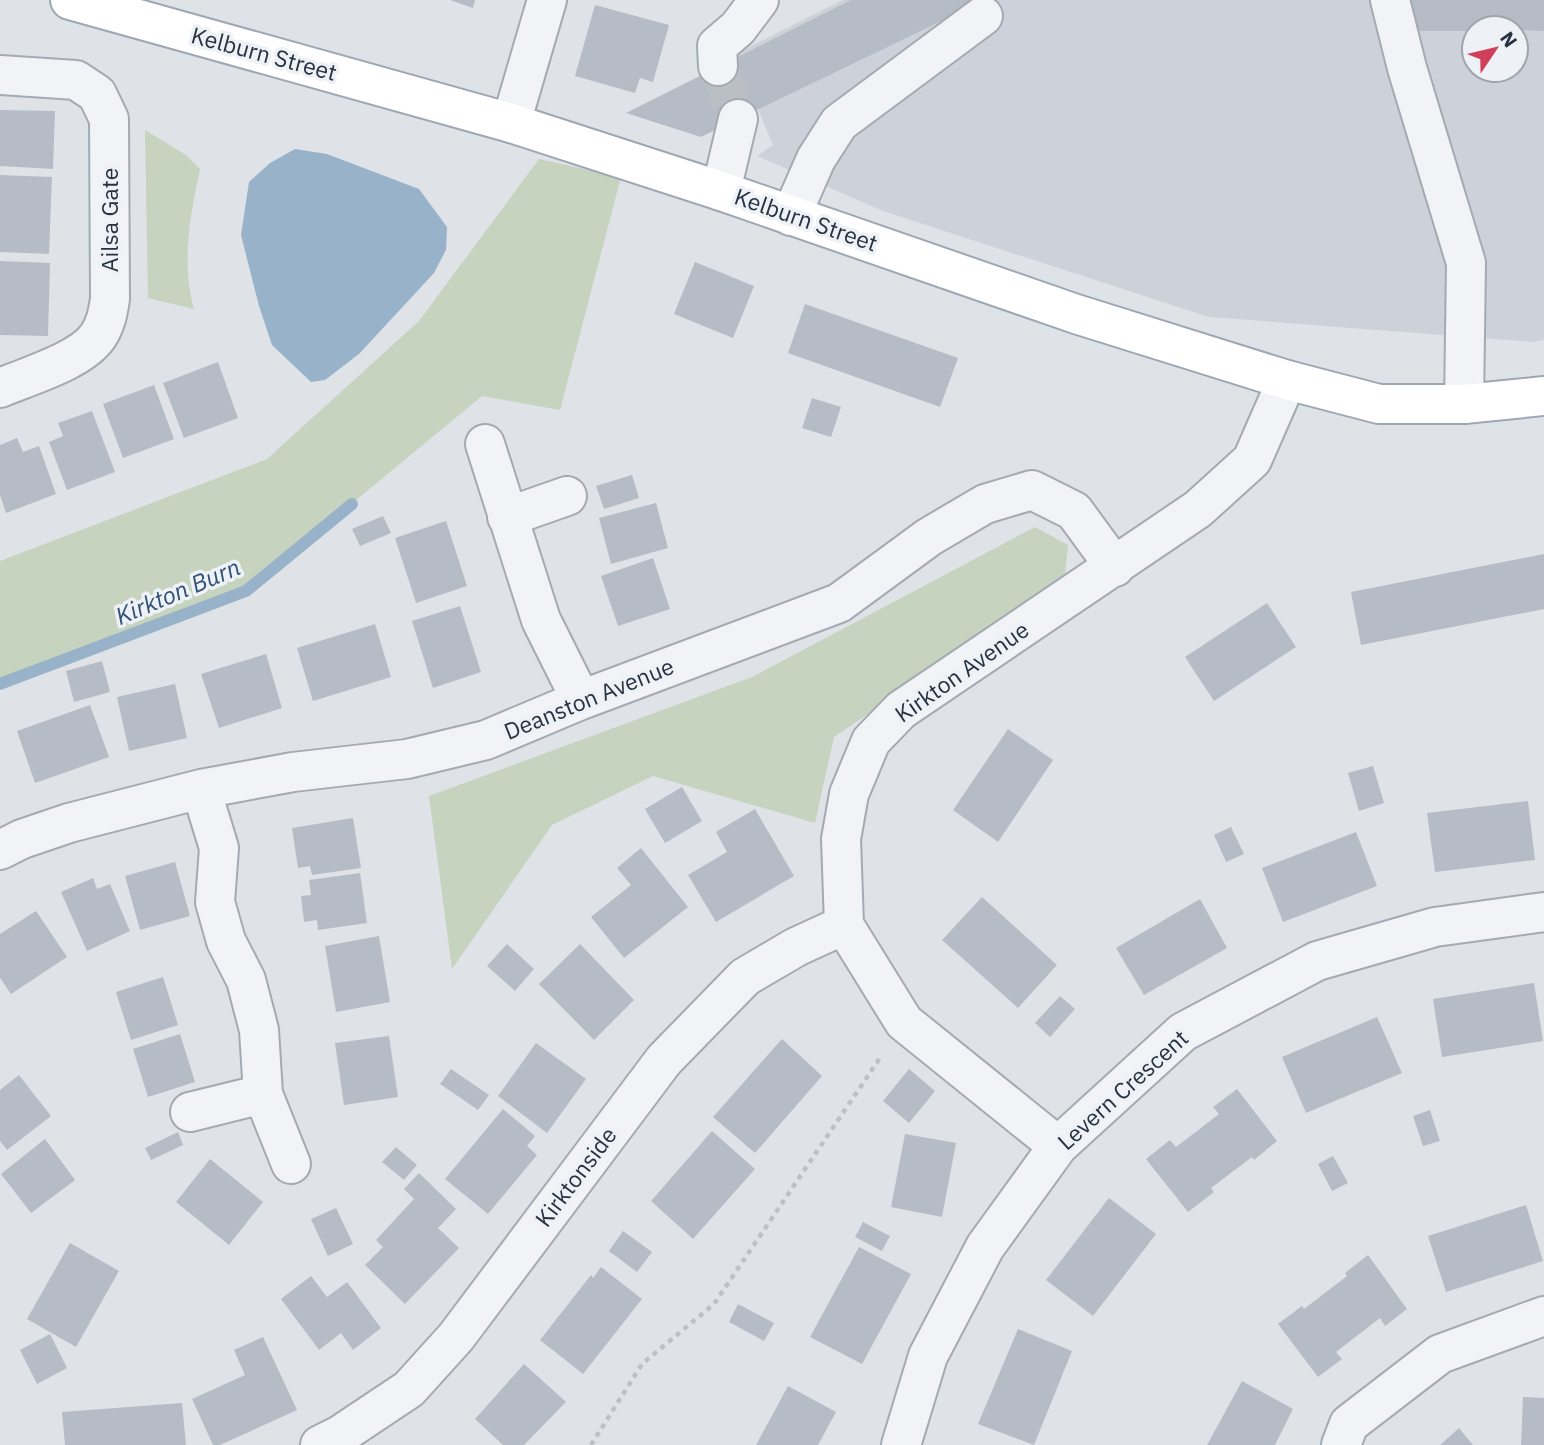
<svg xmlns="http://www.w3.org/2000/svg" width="1544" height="1445" font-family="'IBM Plex Sans',sans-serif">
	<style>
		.built { fill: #cdd2da; fill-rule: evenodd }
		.green { fill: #c5d3bf }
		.water { fill: #98b2ca }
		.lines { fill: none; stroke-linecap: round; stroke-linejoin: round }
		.stream { stroke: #98b2ca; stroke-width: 12 }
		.building { fill: #b6bcc5 }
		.minor-tunnel { stroke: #babfc6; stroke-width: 38; stroke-dasharray: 38 19; stroke-linecap: butt }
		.minor-casing { stroke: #a4aab2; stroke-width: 42 }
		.major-casing { stroke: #9ea7b4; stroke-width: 42 }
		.path { stroke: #bcc1c7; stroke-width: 4.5; stroke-dasharray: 5 5; stroke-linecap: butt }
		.minor { stroke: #f1f3f7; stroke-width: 38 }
		.major { stroke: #fff; stroke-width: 38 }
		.labels { text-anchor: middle; stroke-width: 7; stroke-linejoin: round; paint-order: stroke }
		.street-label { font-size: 23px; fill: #273140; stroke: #eef2f6 }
		.water-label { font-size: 24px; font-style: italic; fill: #305175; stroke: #eef2f6 }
	</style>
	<rect width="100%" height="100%" fill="#dfe3e8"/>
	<path class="built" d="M 843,0 L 1544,0 L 1544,340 L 1533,342 L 1209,317 L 883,211 L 757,156 L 773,145 L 735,54 ZM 1474,28 L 1516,28 L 1516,70 L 1474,70 Z"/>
	<path class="green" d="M 145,130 L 186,155 L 200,169 C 190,216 181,263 194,309 L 148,298 Z
		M 539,159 L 621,177 L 560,410 L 482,396 L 246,591 L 0,684 L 0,561 L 267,459 L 419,321 Z
		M 1035,527 L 1068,545 L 1064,582 L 834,737 L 815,823 L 653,776 L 552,825 L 452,969 L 429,796 L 752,677 Z"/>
	<path class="water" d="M 295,149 L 327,154 L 419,189 L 447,227 L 446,250 L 434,273 L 359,354 L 325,380 L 311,382 L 272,345 L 259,306 L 241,235 L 249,182 L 270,163 Z"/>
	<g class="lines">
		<path class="stream" d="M 0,684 L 246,591 L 352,504"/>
	</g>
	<path class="building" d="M 450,0 L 475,0 L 473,8 Z
		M 851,0 L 985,0 L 701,137 L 626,113 Z
		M 1411,0 L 1544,0 L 1544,31 L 1474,28 L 1474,31 L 1411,31 Z
		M 595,5 L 669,25 L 653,82 L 640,78 L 635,93 L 575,76 Z
		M 0,110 L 55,111 L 53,169 L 0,166 Z
		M 0,175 L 52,177 L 49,254 L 0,252 Z
		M 0,261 L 50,263 L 48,336 L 0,335 Z
		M 695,262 L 754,286 L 733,338 L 674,314 Z
		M 805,304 L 958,358 L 940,407 L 788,353 Z
		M 218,362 L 238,418 L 184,438 L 163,383 Z
		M 154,385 L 174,439 L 123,458 L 103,404 Z
		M 812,398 L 841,407 L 831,437 L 802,428 Z
		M 92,411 L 115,472 L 67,490 L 49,442 L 63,436 L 58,423 Z
		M 17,438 L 23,452 L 39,446 L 56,494 L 6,513 L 0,495 L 0,445 Z
		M 632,475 L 639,498 L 604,509 L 596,486 Z
		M 656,503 L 668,548 L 611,564 L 599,518 Z
		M 383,516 L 391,533 L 360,546 L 352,529 Z
		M 446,521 L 467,586 L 416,603 L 395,538 Z
		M 1544,554 L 1544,609 L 1361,645 L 1351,592 Z
		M 653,558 L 670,609 L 618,626 L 601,576 Z
		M 1267,603 L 1296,647 L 1214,701 L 1185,657 Z
		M 460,606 L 481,672 L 433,688 L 412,621 Z
		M 375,624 L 391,677 L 313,701 L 297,648 Z
		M 266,654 L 282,708 L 219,728 L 201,674 Z
		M 102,661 L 110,692 L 74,702 L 66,671 Z
		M 175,684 L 187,738 L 129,751 L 117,697 Z
		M 90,705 L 109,757 L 35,783 L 17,731 Z
		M 1008,729 L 1053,760 L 998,842 L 953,810 Z
		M 1373,766 L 1384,803 L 1359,811 L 1348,773 Z
		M 682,787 L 702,821 L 665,843 L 645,809 Z
		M 1528,801 L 1535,860 L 1435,872 L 1427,813 Z
		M 755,809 L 794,876 L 716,922 L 688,875 L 727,852 L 716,832 Z
		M 353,818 L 361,868 L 312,875 L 310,866 L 298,868 L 292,828 Z
		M 1231,827 L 1244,854 L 1226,862 L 1214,835 Z
		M 1356,832 L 1377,886 L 1283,922 L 1262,868 Z
		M 641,848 L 688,907 L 624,958 L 591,917 L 631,885 L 617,868 Z
		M 175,862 L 190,916 L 140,930 L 125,876 Z
		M 360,873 L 367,923 L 318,930 L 317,920 L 304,922 L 301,896 L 311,895 L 309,880 Z
		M 93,878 L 97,889 L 110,884 L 130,931 L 87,951 L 61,892 Z
		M 982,897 L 1057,965 L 1018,1008 L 942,940 Z
		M 1200,899 L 1227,948 L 1144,995 L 1116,948 Z
		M 36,911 L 67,957 L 11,994 L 0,978 L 0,934 Z
		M 379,936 L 390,1002 L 336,1012 L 325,946 Z
		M 507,944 L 534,969 L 515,991 L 487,966 Z
		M 580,944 L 634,1000 L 594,1040 L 539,984 Z
		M 163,977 L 178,1025 L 131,1040 L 116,992 Z
		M 1534,983 L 1543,1041 L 1442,1057 L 1433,999 Z
		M 1060,996 L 1075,1009 L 1050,1037 L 1035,1023 Z
		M 1377,1017 L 1402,1073 L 1306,1113 L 1282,1057 Z
		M 180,1034 L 195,1082 L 148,1097 L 133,1049 Z
		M 389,1036 L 398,1097 L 344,1105 L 335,1043 Z
		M 782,1039 L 822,1076 L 755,1153 L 713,1117 Z
		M 536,1043 L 586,1079 L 547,1133 L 498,1096 Z
		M 451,1069 L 489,1095 L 478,1110 L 440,1084 Z
		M 909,1069 L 935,1091 L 909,1123 L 883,1101 Z
		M 19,1075 L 51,1116 L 7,1150 L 0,1141 L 0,1090 Z
		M 1237,1089 L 1277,1141 L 1254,1160 L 1252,1157 L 1211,1188 L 1214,1192 L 1188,1212 L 1146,1159 L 1170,1140 L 1176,1147 L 1197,1131 L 1219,1114 L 1213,1107 Z
		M 503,1109 L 535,1136 L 527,1146 L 537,1155 L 488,1214 L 445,1179 Z
		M 1430,1110 L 1440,1141 L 1423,1146 L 1413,1116 Z
		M 712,1131 L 755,1169 L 693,1239 L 651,1201 Z
		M 178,1132 L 183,1145 L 151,1160 L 145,1148 Z
		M 905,1134 L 956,1143 L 942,1217 L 891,1207 Z
		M 45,1139 L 75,1180 L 31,1213 L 1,1174 Z
		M 396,1147 L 417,1165 L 404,1180 L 382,1162 Z
		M 1333,1156 L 1348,1183 L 1332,1191 L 1318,1164 Z
		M 210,1159 L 263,1202 L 229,1245 L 176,1202 Z
		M 419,1173 L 456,1209 L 438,1228 L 459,1248 L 405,1304 L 365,1265 L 383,1247 L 376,1240 L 414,1199 L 404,1189 Z
		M 1109,1198 L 1156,1234 L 1093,1316 L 1046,1280 Z
		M 1526,1205 L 1543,1261 L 1446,1292 L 1428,1236 Z
		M 336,1208 L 353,1244 L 328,1256 L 311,1219 Z
		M 863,1222 L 890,1236 L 882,1251 L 855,1237 Z
		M 623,1231 L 652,1252 L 637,1272 L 609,1251 Z
		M 70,1243 L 119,1271 L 76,1347 L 27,1319 Z
		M 859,1247 L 911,1274 L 862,1364 L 810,1337 Z
		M 1368,1255 L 1407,1309 L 1385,1326 L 1380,1318 L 1336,1352 L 1342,1359 L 1318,1377 L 1278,1324 L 1302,1306 L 1304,1309 L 1347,1276 L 1345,1273 Z
		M 601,1267 L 642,1299 L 583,1374 L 540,1340 L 591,1275 L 593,1278 Z
		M 311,1276 L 327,1297 L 347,1282 L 381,1328 L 353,1350 L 341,1333 L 319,1350 L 281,1299 Z
		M 738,1304 L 774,1323 L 764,1341 L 729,1322 Z
		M 1018,1329 L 1072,1351 L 1034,1445 L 978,1424 Z
		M 50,1334 L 67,1368 L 37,1384 L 20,1350 Z
		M 263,1337 L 297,1410 L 220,1445 L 213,1445 L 192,1399 L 245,1375 L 234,1350 Z
		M 524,1364 L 566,1402 L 524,1445 L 503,1445 L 475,1419 Z
		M 1242,1381 L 1293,1409 L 1275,1445 L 1207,1445 Z
		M 788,1386 L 836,1412 L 818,1445 L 756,1445 Z
		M 1523,1397 L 1544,1398 L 1544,1445 L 1521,1445 Z
		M 182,1403 L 186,1445 L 65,1445 L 62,1412 Z
		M 1459,1428 L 1473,1445 L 1440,1445 Z"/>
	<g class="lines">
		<path class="minor-tunnel" d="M 718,66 L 738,119"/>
		<g class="minor-casing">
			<path id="minor" d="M 1390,0 L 1407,68 L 1466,263 L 1464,404
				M 718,66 L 717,46 L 738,28 L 759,0
				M 0,75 L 76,80 L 97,94 L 109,119 L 110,299 C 108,312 106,324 98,336 C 81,361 28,376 0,388
				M 511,123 L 547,0
				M 721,191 L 738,119
				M 791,216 L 816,159 L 839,123 L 983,16
				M 485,444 L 541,620 L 581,700
				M 507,517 L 567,496
				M 201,789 L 219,848 L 215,902 L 226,941 L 246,980 L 259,1030 L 263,1094 L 291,1164
				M 0,850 L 22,839 L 69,823 L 201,789 L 293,772 L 407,759 L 486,740 L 581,700 L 839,603 L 929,537 L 985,504 L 1032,490 L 1074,511 L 1115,567
				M 190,1112 L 263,1094
				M 1058,1146 L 904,1022 L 844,925 L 841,839 L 849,794 L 871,741 L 901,710 L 1198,509 L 1252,460 L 1287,380
				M 320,1445 L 340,1435 L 409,1389 L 456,1337 L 664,1060 L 745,977 L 796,947 L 844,925
				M 901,1445 L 928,1356 L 985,1247 L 1058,1146 L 1183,1032 L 1317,961 L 1435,927 L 1544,912
				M 1341,1445 L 1349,1424 L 1440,1354 L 1544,1316"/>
		</g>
		<g class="major-casing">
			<path id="major" d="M 70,0 L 511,123 L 721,191 L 1076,314 L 1287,380 L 1379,404 L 1464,404 L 1544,396"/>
		</g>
		<path class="path" d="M 591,1445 L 642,1364 L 714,1304 L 882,1055"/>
		<use href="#minor" class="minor"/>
		<use href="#major" class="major"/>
	</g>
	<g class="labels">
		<g class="street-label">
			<text transform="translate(264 54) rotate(15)" y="8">Kelburn Street</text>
			<text transform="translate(110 220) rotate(-90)" y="8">Ailsa Gate</text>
			<text transform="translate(806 220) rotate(19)" y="8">Kelburn Street</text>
			<text transform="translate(962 672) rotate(-35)" y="8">Kirkton Avenue</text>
			<text transform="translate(589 699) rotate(-22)" y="8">Deanston Avenue</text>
			<text transform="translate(1123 1090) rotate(-42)" y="8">Levern Crescent</text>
			<text transform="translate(576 1177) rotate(-53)" y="8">Kirktonside</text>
		</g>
		<g class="water-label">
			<text transform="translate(178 592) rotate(-23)" y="8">Kirkton Burn</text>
		</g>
	</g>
	<g transform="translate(1495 49) rotate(55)"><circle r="33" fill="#eef2f6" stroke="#9ea5ad" stroke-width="2"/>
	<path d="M0-5L12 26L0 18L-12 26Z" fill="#d1405a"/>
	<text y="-10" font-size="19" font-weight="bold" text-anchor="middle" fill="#273140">N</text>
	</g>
</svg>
